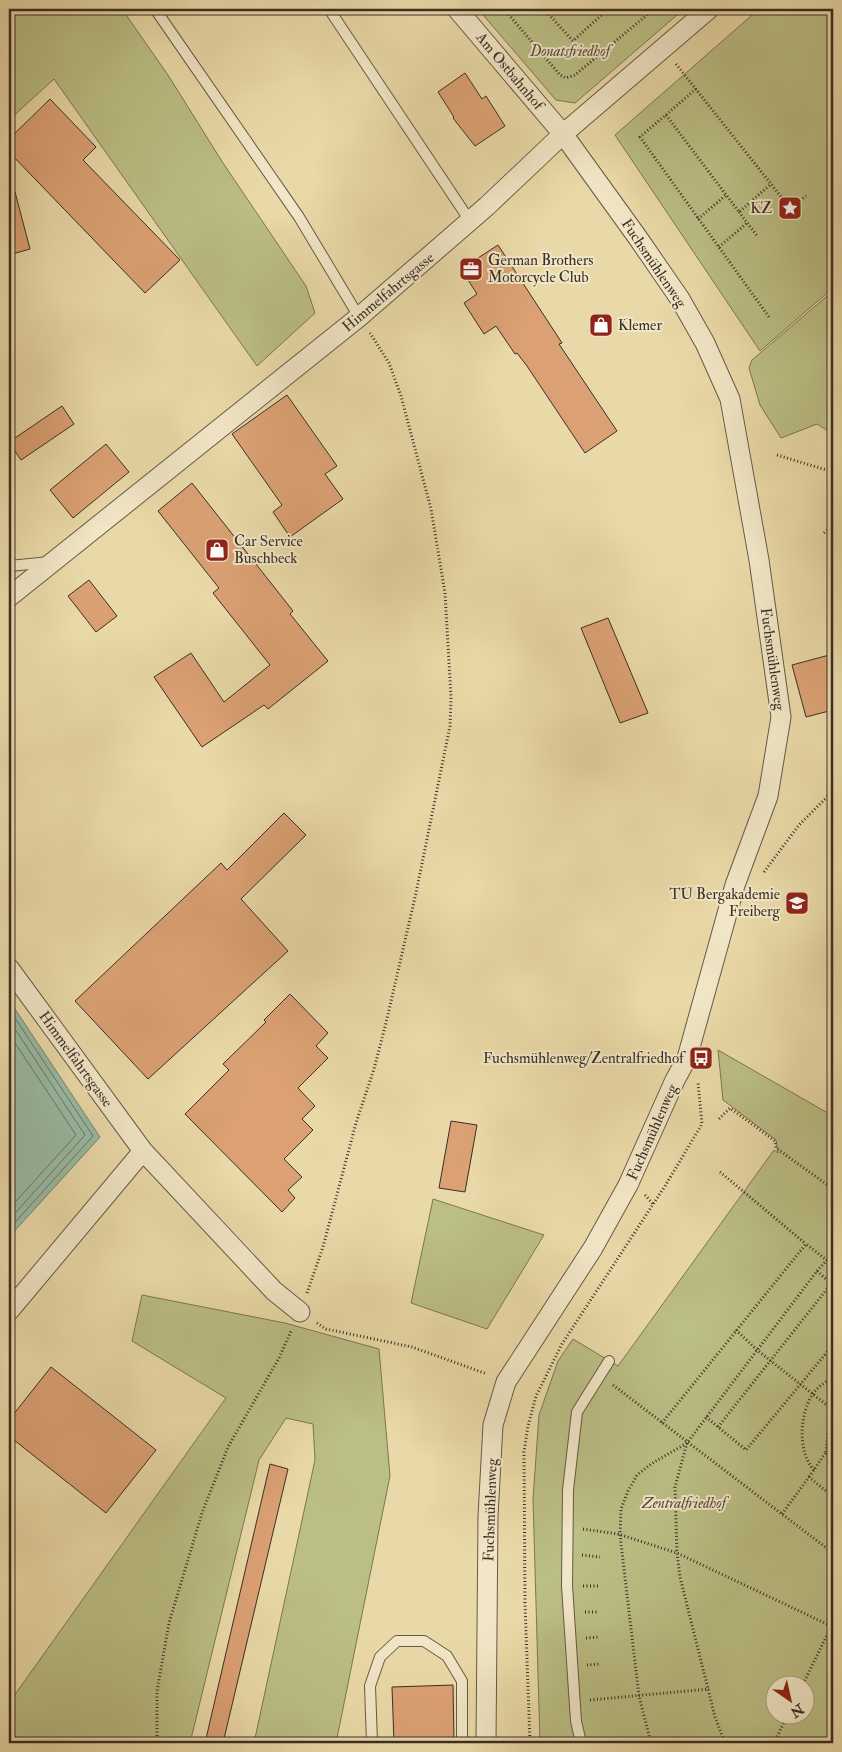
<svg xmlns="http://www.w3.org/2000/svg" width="842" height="1752" font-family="'IM FELL Double Pica',serif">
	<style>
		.green { fill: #bbbe85; stroke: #7a7656; fill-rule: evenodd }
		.water { fill: #98bba4; stroke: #728372 }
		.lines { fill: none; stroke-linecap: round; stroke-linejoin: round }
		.shore { stroke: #697566; stroke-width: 1 }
		.building { fill: #dba174; stroke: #3a2f27 }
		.lane-casing { stroke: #665a47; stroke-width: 12 }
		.street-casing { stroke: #665a47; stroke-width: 21 }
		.path { stroke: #3a2f27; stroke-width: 3; stroke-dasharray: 1 2.5; stroke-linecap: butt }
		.lane { stroke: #f1e6c6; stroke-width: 10 }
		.street { stroke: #f1e6c6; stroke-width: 19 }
		.labels { text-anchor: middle; stroke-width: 4; stroke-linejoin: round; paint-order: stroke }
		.park-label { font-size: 15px; font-style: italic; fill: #544c3a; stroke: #f1e6c6 }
		.street-label { font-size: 15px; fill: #3a2f27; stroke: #f1e6c6 }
		.poi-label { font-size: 15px; fill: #3a2f27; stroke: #f1e6c6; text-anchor: end }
	</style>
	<rect width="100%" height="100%" fill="#ead9a8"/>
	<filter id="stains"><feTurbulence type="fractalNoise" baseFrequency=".004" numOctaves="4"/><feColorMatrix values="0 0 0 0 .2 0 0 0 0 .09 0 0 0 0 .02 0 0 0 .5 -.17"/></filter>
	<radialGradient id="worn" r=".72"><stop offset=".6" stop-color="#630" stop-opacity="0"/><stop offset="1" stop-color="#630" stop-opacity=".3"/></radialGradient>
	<path class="green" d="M 9,9 L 122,9 L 168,75 L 223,163 L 306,286 L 315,313 L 257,366 L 54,79 L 9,120 Z
		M 478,9 L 684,9 L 575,103 L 556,100 Z
		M 759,9 L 833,9 L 833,288 L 760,351 L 615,135 Z
		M 833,291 L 833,434 L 817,424 L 781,438 L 760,405 L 749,368 L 752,360 Z
		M 718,1050 L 833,1116 L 833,1743 L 540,1743 L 533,1499 L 539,1415 L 558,1361 L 573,1339 L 618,1366 L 774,1150 L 778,1153 L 776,1140 L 723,1100 ZM 774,1684 L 804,1684 L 804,1714 L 774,1714 Z
		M 433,1199 L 544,1235 L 487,1329 L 411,1303 Z
		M 142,1295 L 285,1323 L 379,1349 L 390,1476 L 336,1743 L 254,1743 L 315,1460 L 313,1424 L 286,1418 L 259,1460 L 190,1743 L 9,1743 L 9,1703 L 226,1398 L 132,1341 Z"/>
	<path class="water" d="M 9,1000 L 100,1137 L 9,1237 Z"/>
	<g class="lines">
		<path class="shore" d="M 9,1009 L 93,1136 L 9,1229
			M 9,1020 L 85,1135 L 9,1220
			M 9,1034 L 76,1135 L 9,1209"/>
	</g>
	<path class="building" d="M 465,73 L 482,99 L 486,96 L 505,126 L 475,146 L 453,118 L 454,117 L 438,92 Z
		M 50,99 L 96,147 L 83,160 L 180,260 L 145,293 L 9,152 L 9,139 Z
		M 9,192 L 15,192 L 30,249 L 9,255 Z
		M 498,245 L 562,343 L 559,344 L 617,431 L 585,453 L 527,366 L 517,353 L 515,354 L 496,326 L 484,334 L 464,303 L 477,294 L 461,269 Z
		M 287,395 L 337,466 L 325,474 L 343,499 L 290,537 L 273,512 L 282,505 L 232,434 Z
		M 62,406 L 74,424 L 21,460 L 9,442 Z
		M 106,444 L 129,472 L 73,518 L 50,490 Z
		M 192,483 L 293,611 L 290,614 L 328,661 L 268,709 L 264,705 L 202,747 L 154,677 L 191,653 L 224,702 L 270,665 L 213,593 L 219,588 L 158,511 Z
		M 89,580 L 117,616 L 96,632 L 68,596 Z
		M 608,618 L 648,713 L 620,723 L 581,628 Z
		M 833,654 L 833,710 L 806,717 L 792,665 Z
		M 284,813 L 306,835 L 241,899 L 288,951 L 148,1079 L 75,1001 L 221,863 L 227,870 Z
		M 290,994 L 328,1033 L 316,1046 L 328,1058 L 298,1088 L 315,1106 L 302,1119 L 313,1130 L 284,1159 L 302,1177 L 288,1190 L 295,1198 L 282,1212 L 185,1114 L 229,1070 L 223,1064 L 266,1022 L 264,1020 Z
		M 451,1121 L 477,1125 L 465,1192 L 439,1188 Z
		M 51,1367 L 156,1450 L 106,1513 L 9,1436 L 9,1420 Z
		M 270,1464 L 288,1469 L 223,1743 L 205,1743 Z
		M 453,1685 L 454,1743 L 394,1743 L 392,1687 Z"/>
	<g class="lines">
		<g class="lane-casing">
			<path id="lane" d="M 155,9 L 299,217 L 359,317
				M 329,9 L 470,221
				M 9,566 L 50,562
				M 372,1743 L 370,1686 L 380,1657 L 397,1641 L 424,1641 L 447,1656 L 462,1681 L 462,1743
				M 581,1743 L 576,1721 L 567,1586 L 568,1490 L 577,1412 L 609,1361"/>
		</g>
		<g class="street-casing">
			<path id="street" d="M 457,9 L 563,134 L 638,238 L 680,299 L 705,343 L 730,399 L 759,560 L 781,717 L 768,796 L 735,885 L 687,1058 L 675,1080 L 628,1185 L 593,1248 L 506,1382 L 493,1425 L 488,1516 L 486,1743
				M 9,597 L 359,317 L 487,206 L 563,134 L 709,9
				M 9,968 L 143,1151 L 274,1291 L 300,1312
				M 9,1311 L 143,1151"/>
		</g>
		<path class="path" d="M 504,9 L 560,75 L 566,78 L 575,75 L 654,9
			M 544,9 L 573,41 L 608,9
			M 676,64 L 790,208 L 806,196
			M 696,89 L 640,137 L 769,317
			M 666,115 L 739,212 L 771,184
			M 739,212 L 758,237
			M 698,219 L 726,195
			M 719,247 L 747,223
			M 777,455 L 833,472
			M 824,533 L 833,525
			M 764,872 L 799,825 L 833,791
			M 719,1119 L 730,1108 L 775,1141 L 776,1148 L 833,1189
			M 720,1172 L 806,1244
			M 645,1195 L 653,1204
			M 817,1271 L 833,1285
			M 307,1293 L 323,1247 L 356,1123 L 374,1069 L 386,1023 L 416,893 L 450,726 L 451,697 L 445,593 L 431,509 L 401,396 L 389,363 L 370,333
			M 317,1323 L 326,1329 L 412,1347 L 487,1374
			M 736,1330 L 757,1350 L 833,1410
			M 613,1385 L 833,1553
			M 706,1417 L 746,1450 L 833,1345
			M 662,1423 L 806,1244 L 833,1265
			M 718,1427 L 831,1284
			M 687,1443 L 675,1487 L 677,1553 L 680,1577 L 715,1717 L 725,1743
			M 826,1452 L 828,1433 L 833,1416
			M 814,1470 C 797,1451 800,1415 812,1395 C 817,1387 826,1382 833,1377
			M 809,1477 L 826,1452 L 833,1457
			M 782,1514 L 809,1477 L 833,1497
			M 583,1529 L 618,1534 L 677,1553 L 831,1626
			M 582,1555 L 600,1557
			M 583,1586 L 598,1586
			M 585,1612 L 599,1612
			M 586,1638 L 599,1637
			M 587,1665 L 599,1664
			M 803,1684 L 833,1623
			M 590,1700 L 709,1689
			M 157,1743 L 157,1691 L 169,1623 L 202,1513 L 228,1447 L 279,1358 L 291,1331
			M 530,1743 L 525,1603 L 524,1452 L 528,1426 L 536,1396 L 562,1344 L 665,1186 L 702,1124 L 698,1083
			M 651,1743 L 639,1696 L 620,1535 L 621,1509 L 628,1491 L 637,1475 L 651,1464 L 687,1443 L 817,1271 L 827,1260
			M 774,1743 L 788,1714"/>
		<use href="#lane" class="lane"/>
		<use href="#street" class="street"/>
	</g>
	<defs>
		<g id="sight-square" transform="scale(1.25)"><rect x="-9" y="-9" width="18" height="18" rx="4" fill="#8f2418" stroke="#f1e6c6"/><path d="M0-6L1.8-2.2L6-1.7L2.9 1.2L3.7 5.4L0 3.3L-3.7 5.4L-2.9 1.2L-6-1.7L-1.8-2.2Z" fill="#fff"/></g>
		<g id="office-square" transform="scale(1.25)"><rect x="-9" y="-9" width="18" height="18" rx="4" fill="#8f2418" stroke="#f1e6c6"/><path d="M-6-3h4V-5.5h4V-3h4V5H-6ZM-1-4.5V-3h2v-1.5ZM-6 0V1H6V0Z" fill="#fff"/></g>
		<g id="shop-square" transform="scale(1.25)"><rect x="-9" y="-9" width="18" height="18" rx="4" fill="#8f2418" stroke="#f1e6c6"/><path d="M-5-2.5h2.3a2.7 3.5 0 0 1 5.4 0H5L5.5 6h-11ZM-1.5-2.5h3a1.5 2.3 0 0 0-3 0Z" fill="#fff"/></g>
		<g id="university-square" transform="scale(1.25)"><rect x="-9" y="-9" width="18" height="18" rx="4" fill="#8f2418" stroke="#f1e6c6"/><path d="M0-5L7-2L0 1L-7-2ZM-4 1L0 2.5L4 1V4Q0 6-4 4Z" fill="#fff"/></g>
		<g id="bus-square" transform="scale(1.25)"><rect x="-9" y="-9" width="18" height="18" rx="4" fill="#8f2418" stroke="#f1e6c6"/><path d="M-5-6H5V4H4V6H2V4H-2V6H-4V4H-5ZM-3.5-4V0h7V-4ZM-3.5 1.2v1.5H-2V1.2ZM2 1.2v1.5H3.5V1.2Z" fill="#fff"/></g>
	</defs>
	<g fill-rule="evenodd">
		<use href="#sight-square" x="790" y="208"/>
		<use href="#office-square" x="471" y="269"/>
		<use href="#shop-square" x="601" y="325"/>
		<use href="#shop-square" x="217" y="550"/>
		<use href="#university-square" x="797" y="903"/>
		<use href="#bus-square" x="701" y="1058"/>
	</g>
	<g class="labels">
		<g class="park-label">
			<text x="570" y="56">Donatsfriedhof</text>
			<text x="684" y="1508">Zentralfriedhof</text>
		</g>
		<g class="street-label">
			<text transform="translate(510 71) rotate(50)" y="5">Am Ostbahnhof</text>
			<text transform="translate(654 263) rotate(56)" y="5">Fuchsmühlenweg</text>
			<text transform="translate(388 292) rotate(-40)" y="5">Himmelfahrtsgasse</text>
			<text transform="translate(773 659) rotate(82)" y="5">Fuchsmühlenweg</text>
			<text transform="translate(76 1059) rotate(54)" y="5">Himmelfahrtsgasse</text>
			<text transform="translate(652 1132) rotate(-66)" y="5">Fuchsmühlenweg</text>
			<text transform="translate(490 1510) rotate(-88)" y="5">Fuchsmühlenweg</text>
		</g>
		<g class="poi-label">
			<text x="772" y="213">KZ</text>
			<text x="488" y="265" text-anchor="start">German Brothers<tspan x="488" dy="17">Motorcycle Club</tspan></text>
			<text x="618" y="330" text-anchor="start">Klemer</text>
			<text x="234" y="546" text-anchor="start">Car Service<tspan x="234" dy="17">Buschbeck</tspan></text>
			<text x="780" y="899">TU Bergakademie<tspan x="780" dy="17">Freiberg</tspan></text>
			<text x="684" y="1063">Fuchsmühlenweg/Zentralfriedhof</text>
		</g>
	</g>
	<rect width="842" height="1752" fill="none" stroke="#ead9a8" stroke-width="30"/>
	<rect x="10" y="10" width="822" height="1732" fill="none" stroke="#3a2f27" stroke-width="2.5"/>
	<rect x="15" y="15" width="812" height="1722" fill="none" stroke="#3a2f27"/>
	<g transform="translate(790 1700) rotate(146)"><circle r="24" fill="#f1e6c6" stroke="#a89d86"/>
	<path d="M0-4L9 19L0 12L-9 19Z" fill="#8f2418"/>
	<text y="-8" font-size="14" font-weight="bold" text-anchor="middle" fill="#3a2f27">N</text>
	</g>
	<rect width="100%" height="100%" filter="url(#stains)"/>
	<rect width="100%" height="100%" fill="url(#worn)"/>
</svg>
